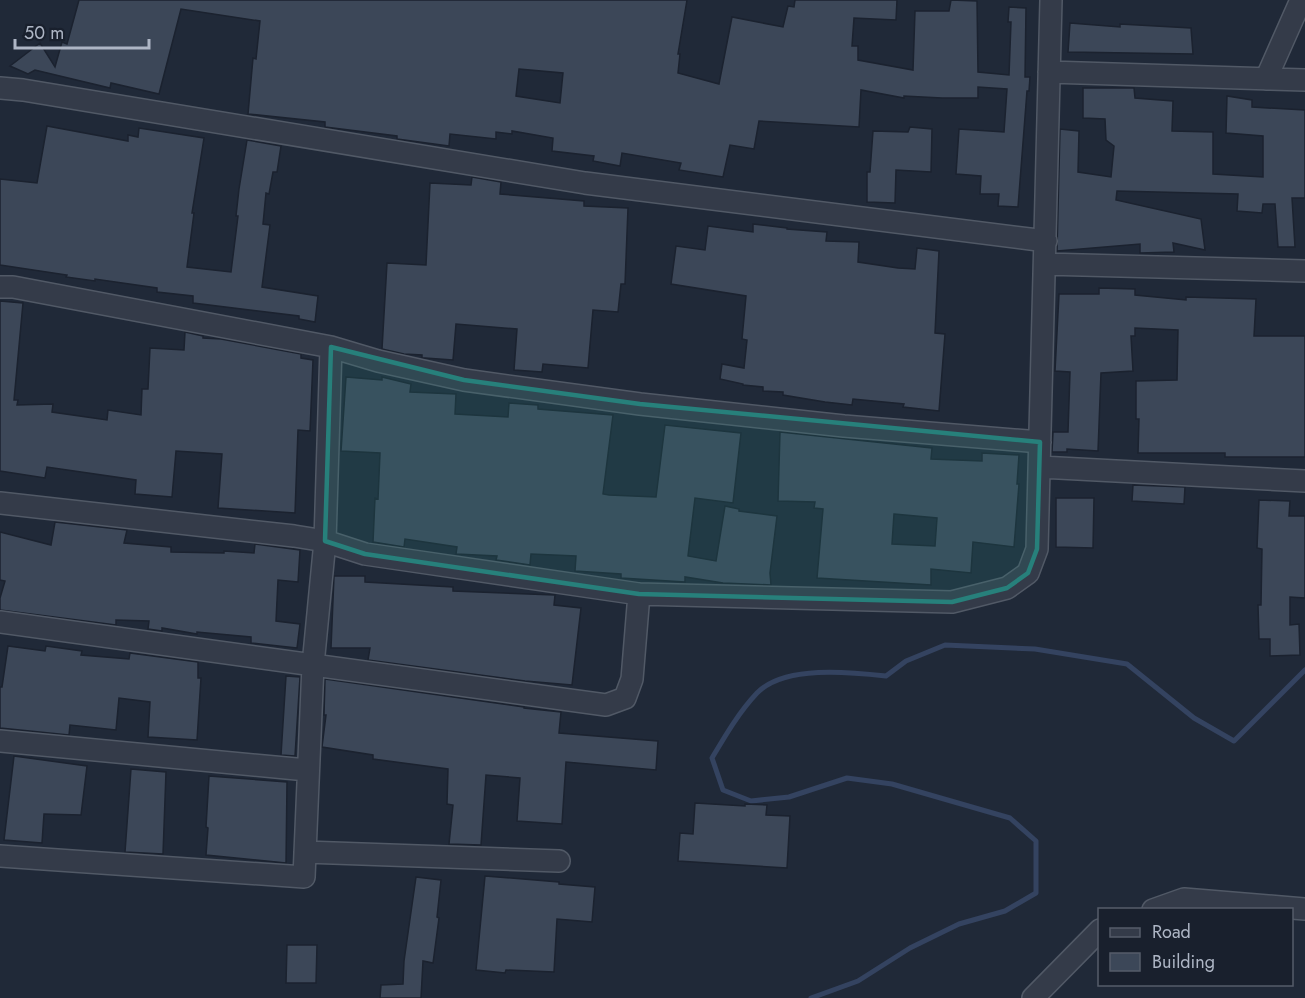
<svg xmlns="http://www.w3.org/2000/svg" width="1305" height="998" font-family="Jost,sans-serif">
	<style>
		.lines { fill: none; stroke-linecap: round; stroke-linejoin: round }
		.stream { stroke: #344360; stroke-width: 5 }
		.building { fill: #3c4758; stroke: #1b222f; stroke-width: 1.5; fill-rule: evenodd }
		.minor-casing { stroke: #515966; stroke-width: 24 }
		.minor { stroke: #343b49; stroke-width: 21 }
		.marked { fill: #27807b; fill-opacity: 0.2; stroke: #27807b; stroke-width: 4.5; stroke-linejoin: round }
	</style>
	<rect width="100%" height="100%" fill="#202938"/>
	<g class="lines">
		<path class="stream" d="M 811,998 L 858,981 L 910,948 L 959,924 L 1005,911 L 1036,893 L 1036,841 L 1010,818 L 892,784 L 847,778 L 789,797 L 751,801 L 723,790 L 712,758 C 725,736 739,712 757,693 C 784,665 850,672 886,676 L 906,661 L 945,645 L 1035,649 L 1127,664 L 1194,718 L 1234,741 L 1305,670"/>
	</g>
	<path class="building" d="M 79,0 L 687,0 L 678,54 L 680,54 L 678,73 L 719,84 L 732,17 L 783,27 L 788,6 L 794,7 L 795,0 L 897,0 L 896,20 L 854,18 L 852,46 L 858,46 L 858,60 L 913,70 L 915,11 L 949,11 L 951,0 L 977,1 L 978,72 L 1009,75 L 1011,22 L 1008,22 L 1009,7 L 1026,8 L 1025,77 L 1030,77 L 1029,91 L 1027,91 L 1018,207 L 998,206 L 999,194 L 980,194 L 981,176 L 956,174 L 959,129 L 1004,132 L 1007,89 L 978,87 L 978,98 L 942,98 L 904,96 L 904,98 L 861,90 L 859,127 L 759,121 L 754,149 L 730,145 L 723,177 L 679,170 L 681,163 L 622,153 L 620,166 L 593,161 L 594,156 L 552,151 L 553,138 L 512,131 L 512,134 L 496,132 L 496,139 L 450,134 L 449,146 L 397,139 L 397,136 L 325,127 L 325,122 L 248,114 L 253,58 L 256,59 L 260,21 L 181,9 L 159,94 L 111,83 L 110,88 L 35,70 L 28,74 L 10,66 L 40,43 L 55,67 L 62,42 L 67,44 ZM 519,69 L 563,73 L 560,103 L 516,96 Z
		M 1070,23 L 1120,27 L 1120,24 L 1191,28 L 1193,54 L 1068,52 Z
		M 1083,88 L 1134,88 L 1135,98 L 1173,101 L 1172,131 L 1213,132 L 1213,174 L 1263,177 L 1263,136 L 1226,133 L 1227,96 L 1252,100 L 1252,107 L 1305,110 L 1305,198 L 1292,198 L 1295,247 L 1278,247 L 1275,204 L 1263,204 L 1262,213 L 1237,211 L 1238,194 L 1117,191 L 1116,200 L 1201,219 L 1205,250 L 1173,243 L 1174,252 L 1140,253 L 1140,244 L 1057,251 L 1060,129 L 1079,131 L 1078,172 L 1111,177 L 1114,146 L 1106,140 L 1105,119 L 1083,118 Z
		M 47,126 L 128,141 L 128,135 L 138,137 L 139,128 L 204,138 L 192,213 L 194,213 L 187,267 L 231,272 L 238,216 L 236,216 L 239,189 L 247,140 L 281,146 L 277,172 L 273,172 L 269,194 L 266,193 L 263,224 L 270,225 L 262,287 L 318,296 L 315,322 L 299,319 L 299,316 L 193,303 L 193,296 L 157,292 L 157,288 L 95,279 L 95,281 L 66,277 L 67,275 L 0,265 L 0,179 L 37,183 Z
		M 910,127 L 932,129 L 931,172 L 896,170 L 895,203 L 867,202 L 867,172 L 870,172 L 873,131 L 908,132 Z
		M 472,177 L 501,182 L 500,194 L 584,201 L 584,206 L 628,208 L 625,284 L 621,284 L 618,312 L 593,310 L 588,368 L 543,364 L 542,372 L 514,370 L 517,329 L 456,324 L 453,360 L 425,358 L 422,358 L 422,355 L 404,354 L 382,349 L 387,263 L 426,265 L 430,183 L 471,185 Z
		M 753,224 L 787,228 L 787,229 L 827,232 L 826,241 L 859,242 L 858,262 L 898,268 L 915,269 L 917,248 L 939,251 L 935,333 L 945,334 L 939,411 L 903,407 L 904,404 L 853,399 L 852,405 L 825,402 L 783,395 L 783,392 L 763,391 L 763,387 L 743,385 L 743,384 L 720,379 L 722,364 L 744,368 L 747,340 L 742,339 L 746,296 L 671,284 L 676,246 L 705,250 L 708,226 L 753,232 Z
		M 1099,288 L 1135,289 L 1135,295 L 1186,300 L 1186,297 L 1256,299 L 1254,336 L 1305,336 L 1305,457 L 1225,457 L 1225,453 L 1138,453 L 1139,419 L 1136,419 L 1136,381 L 1177,380 L 1178,330 L 1135,328 L 1135,336 L 1131,336 L 1133,371 L 1101,373 L 1098,451 L 1067,449 L 1067,452 L 1052,452 L 1053,432 L 1068,432 L 1070,372 L 1055,371 L 1059,294 L 1099,294 Z
		M 0,301 L 23,303 L 14,400 L 18,400 L 17,405 L 53,404 L 52,412 L 107,420 L 108,410 L 141,415 L 142,389 L 148,389 L 150,348 L 184,350 L 185,332 L 203,336 L 203,338 L 221,339 L 301,354 L 301,358 L 313,360 L 310,431 L 298,430 L 295,513 L 218,508 L 222,454 L 176,451 L 172,497 L 135,494 L 136,480 L 47,467 L 45,478 L 0,471 Z
		M 346,377 L 382,380 L 382,377 L 411,384 L 410,392 L 456,394 L 455,414 L 508,417 L 509,403 L 538,405 L 538,409 L 613,415 L 603,494 L 609,495 L 656,497 L 665,425 L 741,433 L 733,503 L 695,498 L 688,556 L 716,561 L 725,506 L 739,509 L 739,511 L 777,516 L 770,573 L 771,585 L 723,583 L 685,577 L 685,582 L 621,578 L 621,574 L 575,571 L 576,556 L 531,554 L 530,565 L 496,560 L 497,556 L 456,554 L 457,547 L 405,539 L 404,547 L 373,542 L 375,498 L 378,499 L 380,453 L 341,451 Z
		M 780,432 L 932,448 L 931,459 L 982,461 L 982,453 L 1019,455 L 1017,484 L 1019,484 L 1014,547 L 973,542 L 971,573 L 931,569 L 931,585 L 817,578 L 823,509 L 814,508 L 815,502 L 778,501 ZM 894,514 L 937,518 L 935,546 L 892,544 Z
		M 1133,485 L 1185,487 L 1184,504 L 1132,501 Z
		M 1056,498 L 1094,498 L 1093,548 L 1056,547 Z
		M 1259,500 L 1290,501 L 1289,516 L 1305,516 L 1305,598 L 1290,597 L 1290,625 L 1299,624 L 1300,655 L 1270,656 L 1270,639 L 1259,639 L 1258,605 L 1261,605 L 1262,549 L 1257,548 Z
		M 55,522 L 127,530 L 124,543 L 171,547 L 171,552 L 224,553 L 224,551 L 254,553 L 255,544 L 300,550 L 298,582 L 278,580 L 276,621 L 300,624 L 297,648 L 251,643 L 251,637 L 197,632 L 197,634 L 162,628 L 162,631 L 148,629 L 149,621 L 116,620 L 116,625 L 0,610 L 0,598 L 5,581 L 0,580 L 0,532 L 51,545 Z
		M 334,576 L 365,576 L 365,582 L 453,587 L 453,591 L 555,595 L 554,605 L 581,608 L 572,685 L 525,681 L 368,660 L 370,648 L 331,648 Z
		M 8,646 L 45,651 L 46,646 L 82,651 L 81,655 L 129,659 L 130,653 L 198,662 L 198,678 L 201,678 L 197,740 L 148,737 L 150,702 L 119,698 L 116,730 L 70,725 L 69,735 L 0,728 L 0,687 L 2,687 Z
		M 286,676 L 300,677 L 295,756 L 281,755 Z
		M 325,679 L 524,707 L 524,708 L 561,712 L 559,733 L 658,741 L 656,770 L 566,762 L 562,824 L 517,821 L 520,778 L 486,775 L 481,845 L 449,844 L 453,805 L 447,804 L 448,769 L 373,759 L 373,755 L 322,747 L 326,715 L 324,715 Z
		M 14,756 L 87,766 L 81,815 L 44,814 L 42,843 L 4,840 Z
		M 131,769 L 166,772 L 163,854 L 125,852 Z
		M 209,776 L 287,782 L 286,863 L 206,855 L 208,828 L 206,827 Z
		M 695,803 L 745,806 L 745,804 L 767,805 L 766,815 L 790,816 L 787,868 L 678,861 L 680,833 L 693,834 Z
		M 485,876 L 559,882 L 559,884 L 595,887 L 592,922 L 557,919 L 554,972 L 506,970 L 505,973 L 476,970 Z
		M 416,877 L 441,880 L 437,917 L 439,918 L 433,963 L 423,961 L 421,998 L 380,998 L 381,985 L 403,984 L 404,961 Z
		M 287,945 L 317,945 L 316,983 L 286,983 Z"/>
	<g class="lines">
		<g class="minor-casing">
			<path id="minor" d="M 1049,72 L 1305,80
				M 1266,79 L 1301,0
				M 0,88 L 23,90 L 585,183 L 1046,241
				M 1045,264 L 1305,271
				M 0,287 L 13,287 L 331,347 L 378,361 L 464,380 L 640,404 L 844,426 L 1040,442
				M 1040,467 L 1305,481
				M 0,503 L 294,536 L 325,541 L 365,554 L 639,594 L 952,602 L 1007,588 L 1028,573 L 1037,549 L 1051,0
				M 0,622 L 606,705 L 625,698 L 632,679 L 639,594
				M 0,741 L 307,770
				M 305,852 L 559,861
				M 0,856 L 304,877 L 313,665 L 325,541 L 331,347
				M 1153,910 L 1184,899 L 1305,909
				M 1033,998 L 1100,930"/>
		</g>
		<use href="#minor" class="minor"/>
	</g>
	<path class="marked" d="M 331,347 L 464,380 L 640,404 L 1040,442 L 1037,549 L 1028,573 L 1007,588 L 952,602 L 639,594 L 365,554 L 325,541 Z"/>
	<rect x="1098" y="908" width="195" height="78" fill="#19202d" stroke="#555c6a" stroke-width="1.5"/>
	<rect x="1110" y="928" width="30" height="9" fill="#343b49" stroke="#555c6a" stroke-width="1.5"/>
	<text x="1152" y="938" font-size="18" fill="#aeb6c5">Road</text>
	<rect x="1110" y="953" width="30" height="18" fill="#3c4758" stroke="#555c6a" stroke-width="1.5"/>
	<text x="1152" y="968" font-size="18" fill="#aeb6c5">Building</text>
	<path d="M15 39v9h134v-9" fill="none" stroke="#aeb6c5" stroke-width="3"/>
	<text x="24" y="39" font-size="18" fill="#aeb6c5" stroke="#19202d" stroke-width="4.5" paint-order="stroke">50 m</text>
</svg>
